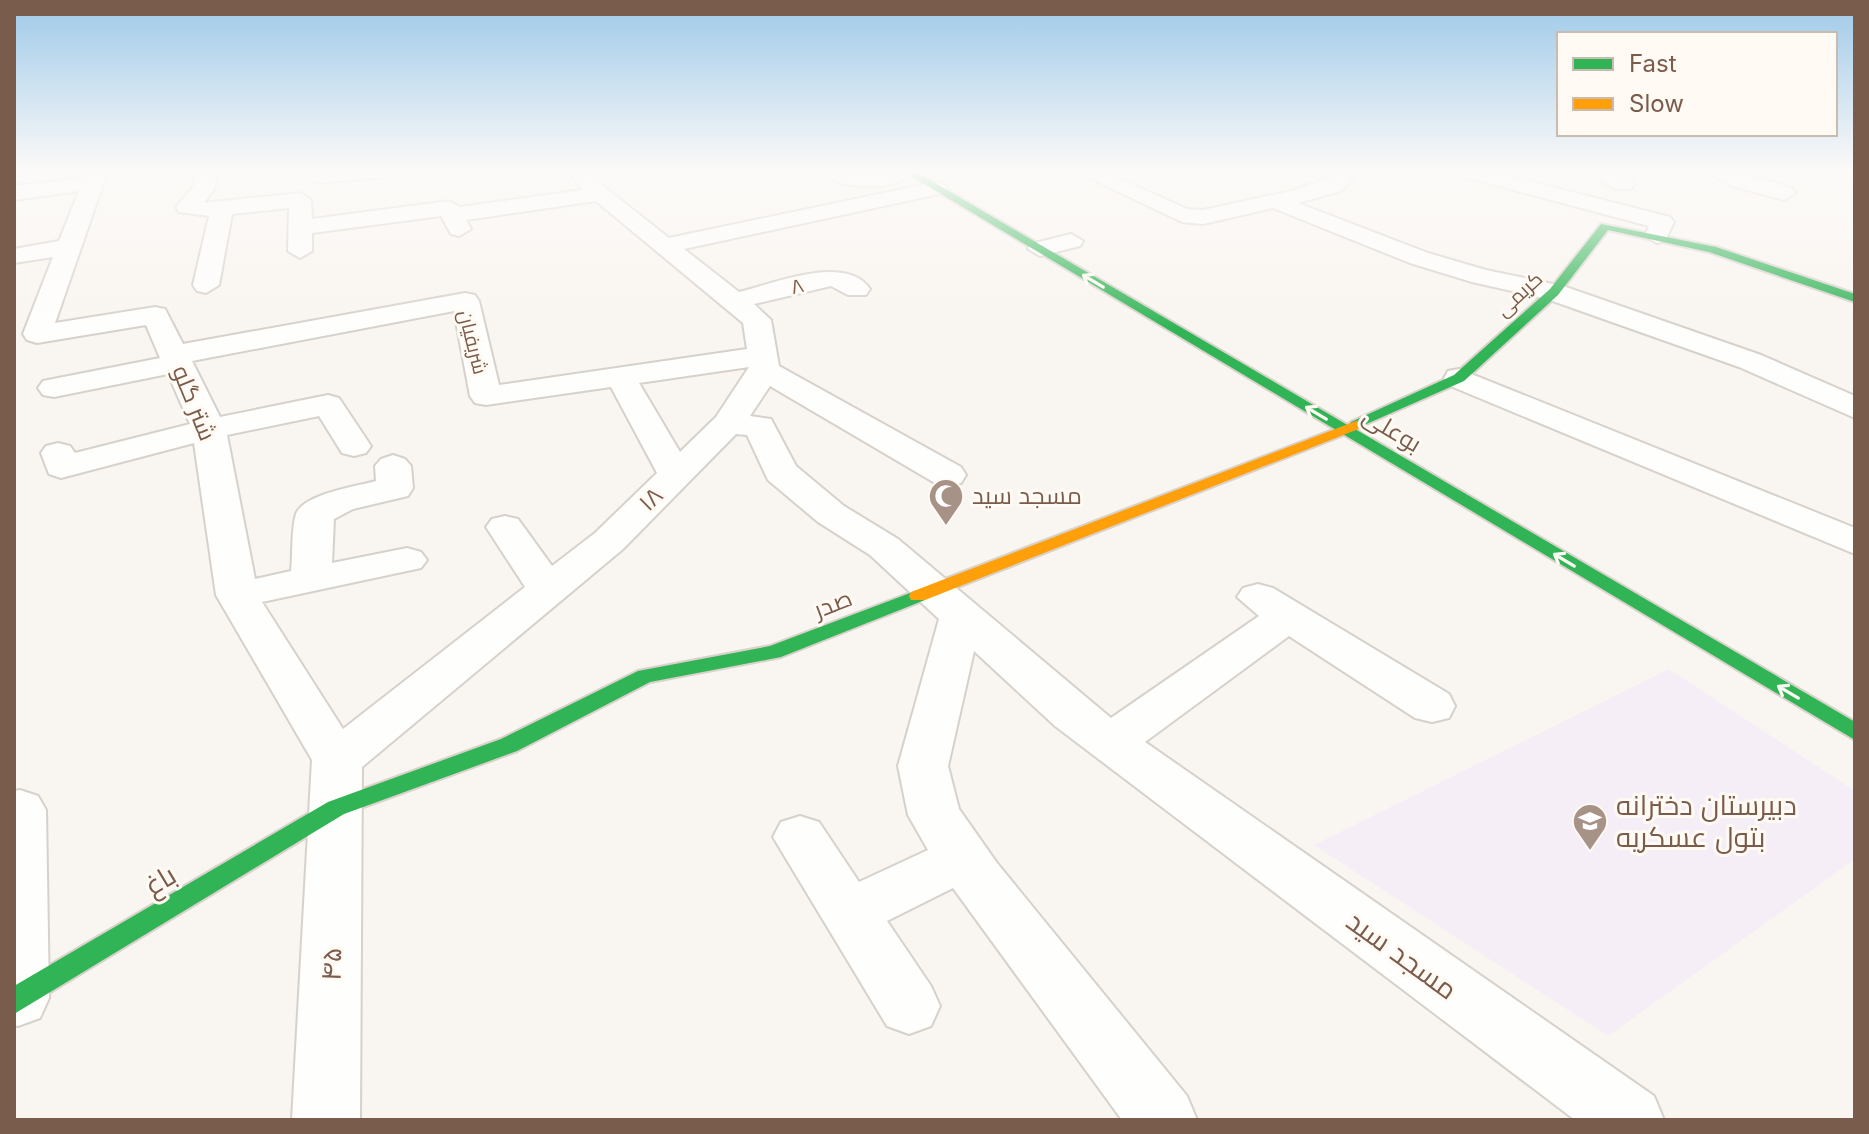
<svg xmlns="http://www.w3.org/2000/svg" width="1869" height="1134" font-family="Inter,Cairo,sans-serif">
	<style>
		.education { fill: #f6eef6 }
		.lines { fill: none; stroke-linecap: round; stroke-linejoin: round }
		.street-casing { stroke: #d7d1cb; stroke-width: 4 }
		.fast-casing { stroke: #d9d2cb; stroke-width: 4 }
		.slow-casing { stroke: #d9d2cb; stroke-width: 4 }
		.street { fill: #fefefd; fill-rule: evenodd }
		.fast { fill: #30b455; fill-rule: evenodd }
		.slow { fill: #ff9f0a; fill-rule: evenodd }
		.oneway { stroke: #fffaf3 }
		.labels { text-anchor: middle; stroke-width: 6; stroke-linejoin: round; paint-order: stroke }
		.far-street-label { font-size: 20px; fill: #7a5c4d; stroke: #fffaf3 }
		.street-label { font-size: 24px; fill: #7a5c4d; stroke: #fffaf3 }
		.poi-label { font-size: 24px; fill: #7a5c4d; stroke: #fffaf3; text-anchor: start }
		.near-poi-label { font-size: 28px; fill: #7a5c4d; stroke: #fffaf3; text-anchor: start }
		.near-street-label { font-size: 28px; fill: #7a5c4d; stroke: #fffaf3 }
	</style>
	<rect width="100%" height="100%" fill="#f9f5f0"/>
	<path class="education" d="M 1669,669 L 1855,791 L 1855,859 L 1608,1036 L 1314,845 Z"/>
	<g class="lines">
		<g class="street-casing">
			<path id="street" d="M 88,170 L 108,170 L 55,323 L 155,307 L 165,309 L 183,344 L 465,293 L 475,295 L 479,301 L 499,385 L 747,349 L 743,323 L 596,201 L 466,220 L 471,229 L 459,236 L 451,234 L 441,216 L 312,233 L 312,251 L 300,258 L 288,251 L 289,208 L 232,214 L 219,285 L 206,293 L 197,291 L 193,285 L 209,216 L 179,212 L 176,207 L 193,187 L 196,170 L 216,170 L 215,187 L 204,203 L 300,193 L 311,200 L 312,219 L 449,201 L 460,207 L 582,190 L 569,170 L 589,170 L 593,178 L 669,238 L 936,182 L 944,183 L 947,188 L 944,193 L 684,249 L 739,292 C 773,284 846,253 870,289 L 866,295 L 848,295 L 831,286 L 754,304 L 771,320 L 779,366 L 961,467 L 966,475 L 961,483 L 948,486 L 935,483 L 770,386 L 750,416 L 771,419 L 796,466 L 844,506 L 898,539 L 1111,718 L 1259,616 L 1237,597 L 1243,588 L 1258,584 L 1273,588 L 1449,694 L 1455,706 L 1449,718 L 1432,722 L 1415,718 L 1289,636 L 1145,742 L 1654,1096 L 1664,1120 L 1575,1120 L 1055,726 L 974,651 L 948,766 L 959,809 L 997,863 L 1187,1096 L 1197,1120 L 1122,1120 L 953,888 L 887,921 L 931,986 L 940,1006 L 931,1026 L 909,1034 L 887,1026 L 773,837 L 781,822 L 800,816 L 819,822 L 859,882 L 928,850 L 908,815 L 898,766 L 939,619 L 870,555 L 818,522 L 768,480 L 747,435 L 736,434 L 623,549 L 362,767 L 360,1120 L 292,1120 L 312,760 L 216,595 L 194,443 L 61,478 L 49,474 L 41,453 L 46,446 L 58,443 L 70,446 L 75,453 L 190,424 L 168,374 L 54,397 L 43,395 L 38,388 L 43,381 L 160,358 L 146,325 L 37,343 L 27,340 L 23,334 L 53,257 L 14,263 L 14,249 L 59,241 L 79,191 L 14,200 L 14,186 L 85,178 ZM 454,311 L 470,396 L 475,403 L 486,405 L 611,387 L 657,473 L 595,533 L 552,566 L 518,519 L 505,516 L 492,519 L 486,527 L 525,587 L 343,729 L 262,602 L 421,568 L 427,560 L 421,552 L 407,548 L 332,563 L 334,519 L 353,509 L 408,496 L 413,488 L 411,466 L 405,459 L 393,455 L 381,459 L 375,466 L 376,481 C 358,486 303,494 296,514 C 291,530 293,554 291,571 L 255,579 L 227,435 L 319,416 L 342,453 L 354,456 L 366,453 L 371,446 L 339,398 L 328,395 L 220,417 L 192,361 ZM 749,367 L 716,417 L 680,452 L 639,383 Z
				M 306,170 L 406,170 L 396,176 L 318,183 L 311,181 Z
				M 816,170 L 844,170 L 854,174 L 904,170 L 909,175 C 893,193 832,188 816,170 Z
				M 1073,170 L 1100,170 L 1187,209 L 1203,210 L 1295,190 L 1342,173 L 1349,175 L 1353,179 L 1341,191 L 1298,203 L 1428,253 L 1486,270 L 1563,286 L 1761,355 L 1855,396 L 1855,418 L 1739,367 L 1547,299 L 1472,282 L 1410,263 L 1273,208 L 1203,224 L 1182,222 Z
				M 1451,170 L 1486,170 L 1670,217 L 1674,222 L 1665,241 L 1657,243 L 1645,236 L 1649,226 L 1454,174 Z
				M 1582,170 L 1609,170 L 1634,184 L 1631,189 L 1615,189 Z
				M 1703,170 L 1730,170 L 1792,188 L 1795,193 L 1784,200 L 1732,186 Z
				M 1071,234 L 1083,241 L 1080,246 L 1040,256 L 1028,249 L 1031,244 Z
				M 1459,369 L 1855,528 L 1855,554 L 1448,385 L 1444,378 L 1448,371 Z
				M 20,790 L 38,796 L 46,810 L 49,998 L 40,1018 L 18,1026 L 14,1025 L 14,791 Z"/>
		</g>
		<g class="fast-casing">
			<path id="fast" d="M 901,170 L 913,170 L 1349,426 L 1351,422 L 1454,375 L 1550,289 L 1601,224 L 1716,247 L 1855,294 L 1855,302 L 1709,252 L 1608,230 L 1558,295 L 1464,381 L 1355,429 L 1855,722 L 1855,740 Z
				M 918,590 L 925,592 L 927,596 L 925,600 L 781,657 L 650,682 L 517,751 L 344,814 L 14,1014 L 14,986 L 328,802 L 501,739 L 638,671 L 770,646 Z"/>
		</g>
		<g class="slow-casing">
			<path id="slow" d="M 1356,421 L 1361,422 L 1361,428 L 925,600 L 911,600 L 909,596 L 911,592 Z"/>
		</g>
		<use href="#street" class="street"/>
		<use href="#fast" class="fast"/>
		<use href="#slow" class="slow"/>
	</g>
	<defs><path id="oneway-shaft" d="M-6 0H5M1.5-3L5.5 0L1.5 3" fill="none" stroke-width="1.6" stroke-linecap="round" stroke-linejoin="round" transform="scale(2)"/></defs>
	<g class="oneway">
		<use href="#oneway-shaft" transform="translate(1093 281) rotate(-149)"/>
		<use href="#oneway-shaft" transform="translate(1316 413) rotate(-149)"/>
		<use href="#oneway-shaft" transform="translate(1564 560) rotate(-149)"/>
		<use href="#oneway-shaft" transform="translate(1788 692) rotate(-149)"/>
	</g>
	<linearGradient id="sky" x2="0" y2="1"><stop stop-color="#9ec9e9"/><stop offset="0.52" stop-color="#fcfaf8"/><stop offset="1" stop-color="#fcfaf8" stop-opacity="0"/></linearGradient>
	<rect width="1869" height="329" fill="url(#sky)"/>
	<defs>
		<g id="mosque-pin" transform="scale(1.8)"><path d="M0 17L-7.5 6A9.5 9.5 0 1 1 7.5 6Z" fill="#a69286" stroke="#fffaf3"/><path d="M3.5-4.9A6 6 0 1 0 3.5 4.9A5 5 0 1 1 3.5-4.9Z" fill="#fff"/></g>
		<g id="school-pin" transform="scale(1.8)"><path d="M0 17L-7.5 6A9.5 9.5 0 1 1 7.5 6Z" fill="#a69286" stroke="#fffaf3"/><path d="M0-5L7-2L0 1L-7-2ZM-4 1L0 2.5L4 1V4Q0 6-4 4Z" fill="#fff"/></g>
	</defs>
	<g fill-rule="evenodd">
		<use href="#mosque-pin" x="946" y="496"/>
		<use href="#school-pin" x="1590" y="821"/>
	</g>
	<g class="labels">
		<g class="far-street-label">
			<text transform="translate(797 286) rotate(-14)" y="7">۸</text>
			<text transform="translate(1519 294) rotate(-43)" y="7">کریمی</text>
			<text transform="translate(473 342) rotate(76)" y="7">شریفیان</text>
		</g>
		<g class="street-label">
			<text transform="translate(194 403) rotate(68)" y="8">شتر گلو</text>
			<text transform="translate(1392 430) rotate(31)" y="8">بوعلی</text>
			<text transform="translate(651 499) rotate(-44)" y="8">۱۸</text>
			<text transform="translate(833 604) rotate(-21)" y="8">صدر</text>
		</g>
		<g class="poi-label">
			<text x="972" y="504">مسجد سید</text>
		</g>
		<g class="near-poi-label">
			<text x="1616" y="815">دبیرستان دخترانه<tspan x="1616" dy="32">بتول عسکریه</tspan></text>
		</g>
		<g class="near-street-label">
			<text transform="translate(160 880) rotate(-31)" y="10">باغ</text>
			<text transform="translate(1402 955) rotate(36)" y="10">مسجد سید</text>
			<text transform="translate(331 964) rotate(-88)" y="10">۴۵</text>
		</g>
	</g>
	<rect width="1869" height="1134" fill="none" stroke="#7a5c4d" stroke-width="32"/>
	<rect x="1557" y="32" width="280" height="104" fill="#fffaf3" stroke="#cabbb1" stroke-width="2"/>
	<rect x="1573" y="58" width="40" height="12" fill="#30b455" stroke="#cabbb1" stroke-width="2"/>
	<text x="1629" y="72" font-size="24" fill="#7a5c4d">Fast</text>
	<rect x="1573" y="98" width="40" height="12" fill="#ff9f0a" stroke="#cabbb1" stroke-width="2"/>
	<text x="1629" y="112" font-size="24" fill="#7a5c4d">Slow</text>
</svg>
